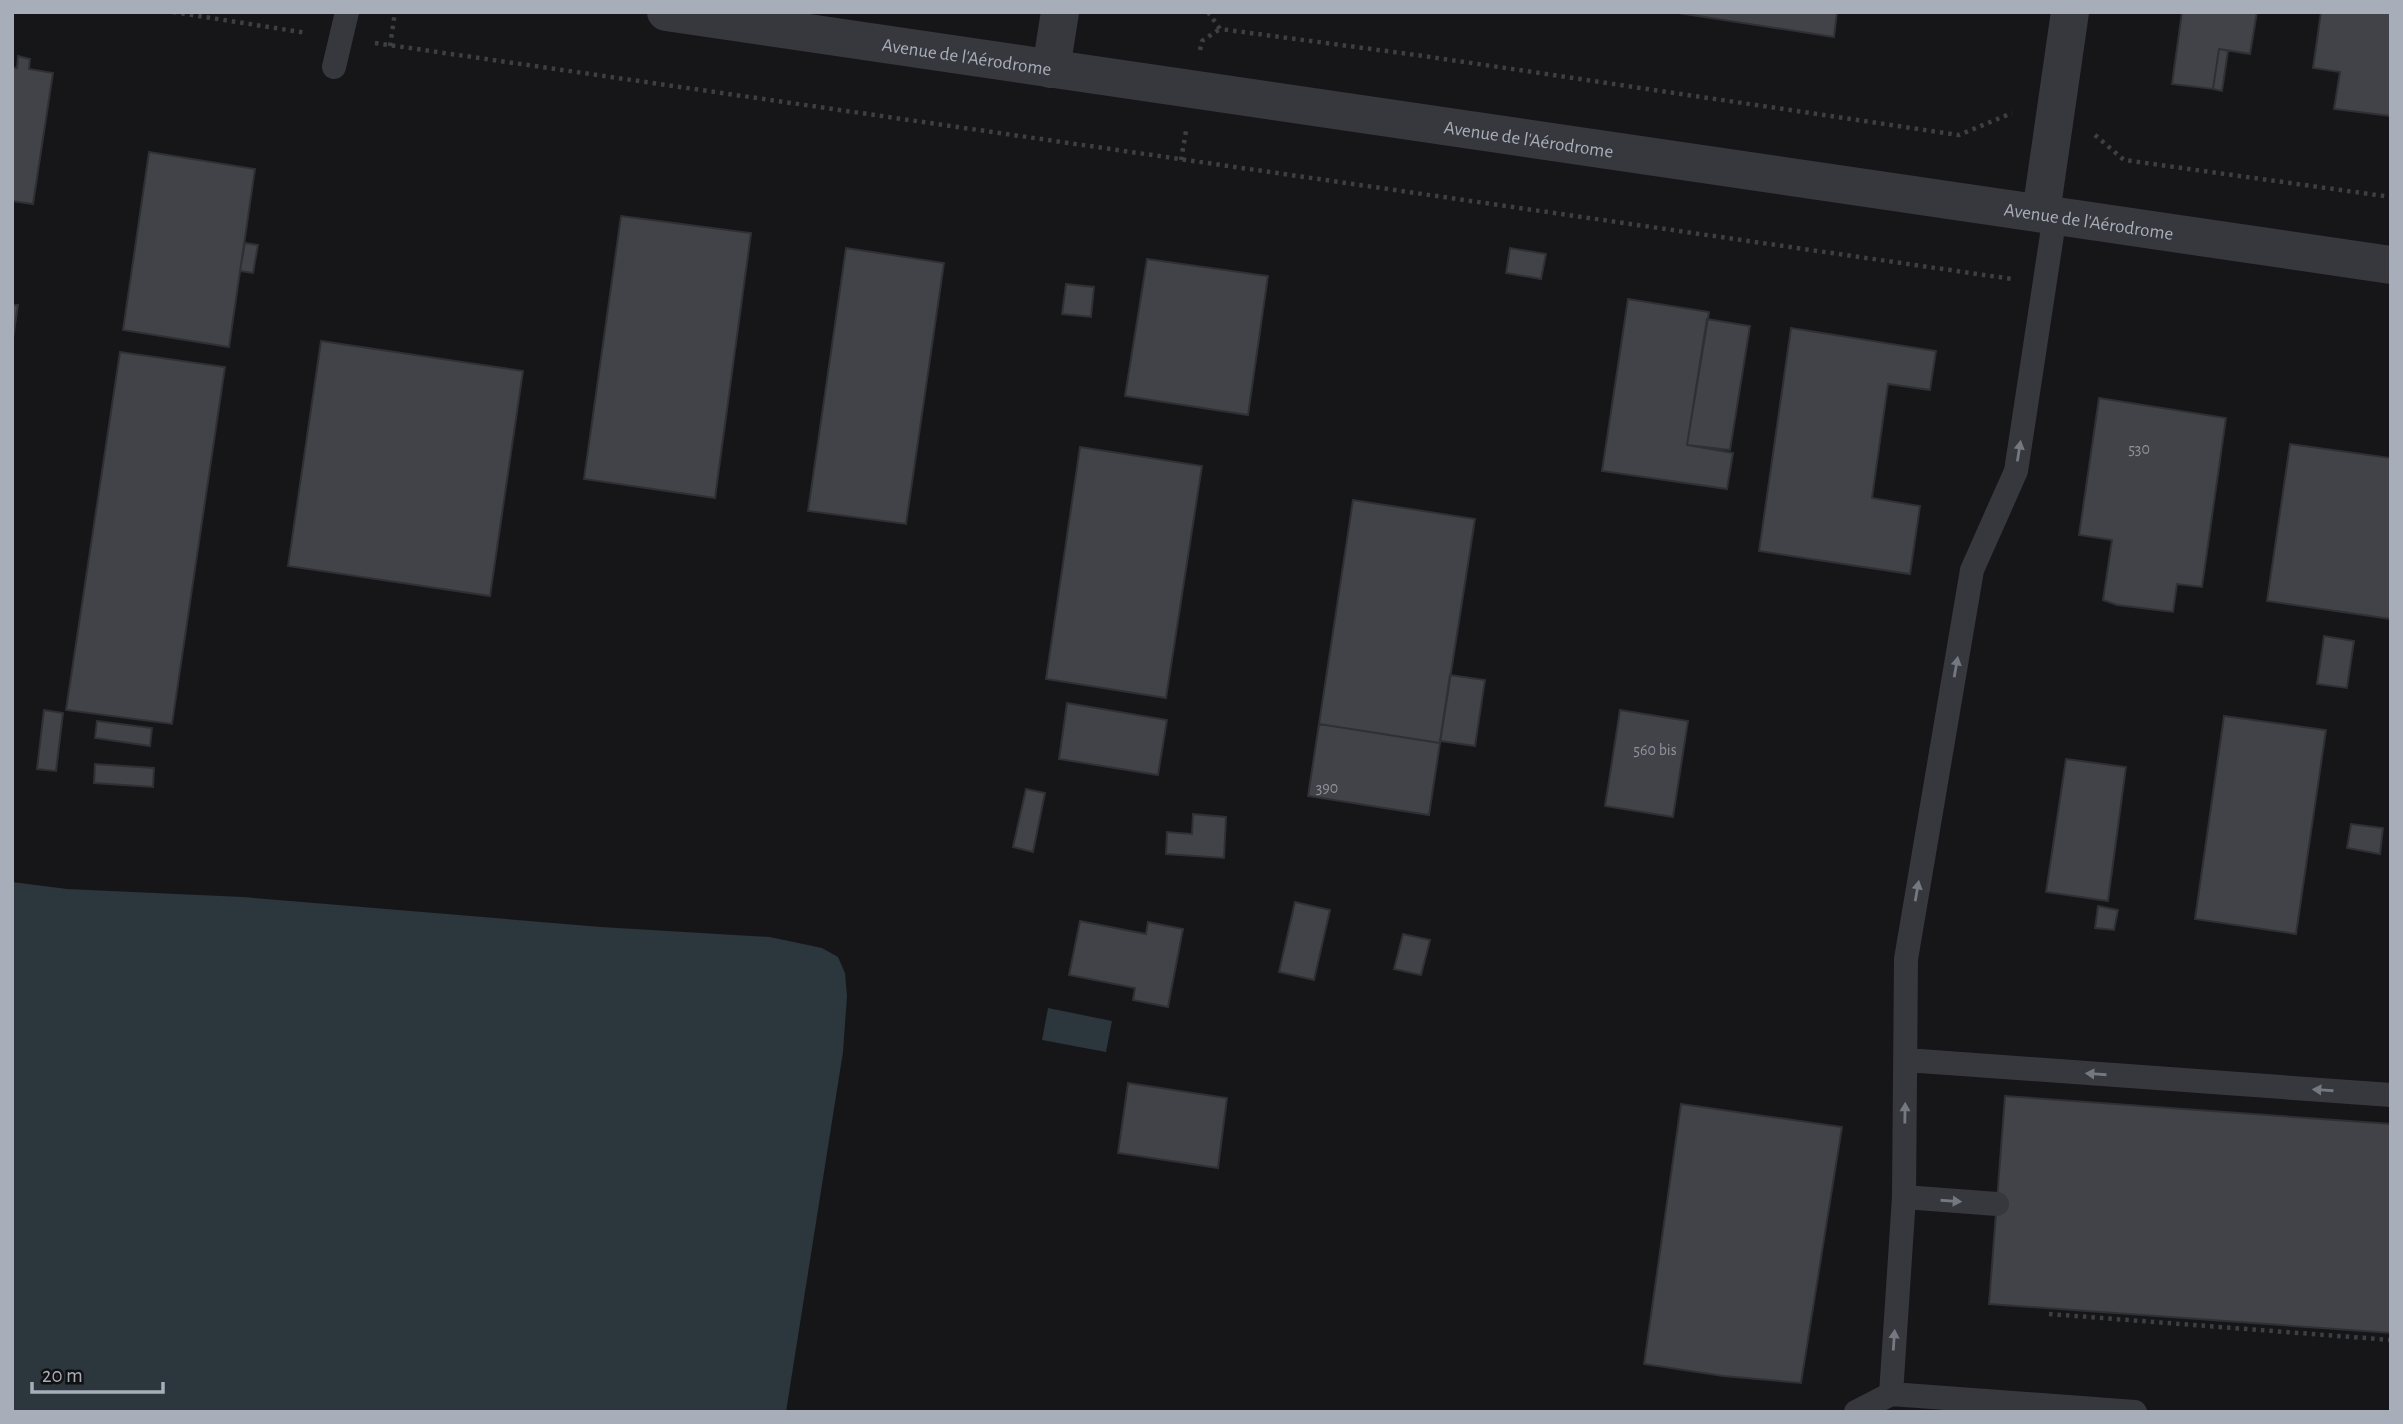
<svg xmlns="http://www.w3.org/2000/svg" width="2403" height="1424" font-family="'Alegreya Sans',sans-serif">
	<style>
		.water { fill: #2b363d }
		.building { fill: #414348; stroke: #2f3034; stroke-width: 2 }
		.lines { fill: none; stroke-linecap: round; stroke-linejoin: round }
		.path { stroke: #3c3f44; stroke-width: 4.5; stroke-dasharray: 3.5 5; stroke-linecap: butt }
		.service { stroke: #36383d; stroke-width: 24 }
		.minor { stroke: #36383d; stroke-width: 38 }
		.oneway { fill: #747881 }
		.labels { text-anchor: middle; stroke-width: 7; stroke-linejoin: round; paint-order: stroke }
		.number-label { font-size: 16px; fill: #8e929d }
		.street-label { font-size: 19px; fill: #a7adb9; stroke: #111113 }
	</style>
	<rect width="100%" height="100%" fill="#161618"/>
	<path class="water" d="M 12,882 L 67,889 L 243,897 L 601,927 L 770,937 L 822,948 L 838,957 L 845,973 L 847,996 L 843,1052 L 786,1412 L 12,1412 Z
		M 1048,1008 L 1112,1021 L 1106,1052 L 1042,1040 Z"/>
	<path class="building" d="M 1672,12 L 1837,12 L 1834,37 Z
		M 2182,12 L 2257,12 L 2250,54 L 2219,49 L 2213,89 L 2172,84 Z
		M 2321,12 L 2391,12 L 2391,116 L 2334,109 L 2340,72 L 2313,68 Z
		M 2219,49 L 2228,51 L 2222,91 L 2213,89 Z
		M 18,56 L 30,59 L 29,69 L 53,73 L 33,204 L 12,201 L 12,67 L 17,68 Z
		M 149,152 L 255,169 L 229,347 L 123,330 Z
		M 621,216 L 751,233 L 715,498 L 584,479 Z
		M 245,243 L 258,245 L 253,273 L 240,271 Z
		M 846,248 L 944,263 L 906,524 L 808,511 Z
		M 1510,248 L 1546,254 L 1541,279 L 1506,273 Z
		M 1147,259 L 1268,276 L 1248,415 L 1125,396 Z
		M 1066,284 L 1094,287 L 1091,317 L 1062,314 Z
		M 1628,299 L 1709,312 L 1687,445 L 1733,453 L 1727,489 L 1602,471 Z
		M 12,305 L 18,305 L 12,345 Z
		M 1707,319 L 1750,326 L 1730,450 L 1687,445 Z
		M 1791,328 L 1936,351 L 1930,390 L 1888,384 L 1872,498 L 1920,506 L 1910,574 L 1759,551 Z
		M 321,341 L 523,371 L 490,596 L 288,566 Z
		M 120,352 L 225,367 L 172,724 L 66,710 Z
		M 2099,398 L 2226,418 L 2202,587 L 2177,584 L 2173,612 L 2117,605 L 2103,600 L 2112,540 L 2079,535 Z
		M 2290,444 L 2391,458 L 2391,619 L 2267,601 Z
		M 1080,447 L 1202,466 L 1166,698 L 1046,679 Z
		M 1353,500 L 1475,519 L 1440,743 L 1319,724 Z
		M 2324,636 L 2354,641 L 2347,688 L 2317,684 Z
		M 1450,675 L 1485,680 L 1475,746 L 1440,741 Z
		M 1067,703 L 1167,720 L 1158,775 L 1059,759 Z
		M 44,710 L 63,713 L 56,771 L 37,769 Z
		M 1620,710 L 1688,721 L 1673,817 L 1605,806 Z
		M 2224,716 L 2326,730 L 2296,934 L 2195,919 Z
		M 97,721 L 152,728 L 150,746 L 95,738 Z
		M 1319,724 L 1440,743 L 1429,815 L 1308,796 Z
		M 2066,759 L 2126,767 L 2108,901 L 2046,892 Z
		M 95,764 L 154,768 L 153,787 L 94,783 Z
		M 1026,789 L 1045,793 L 1033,852 L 1013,847 Z
		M 1193,814 L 1226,817 L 1224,858 L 1166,854 L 1167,832 L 1192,834 Z
		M 2351,824 L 2383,828 L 2380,854 L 2347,848 Z
		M 1295,902 L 1330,910 L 1314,980 L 1279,972 Z
		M 2098,906 L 2118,910 L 2114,930 L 2095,928 Z
		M 1080,921 L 1146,934 L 1148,922 L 1183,929 L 1168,1007 L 1133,1000 L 1135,988 L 1069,975 Z
		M 1403,934 L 1430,940 L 1421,975 L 1394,969 Z
		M 1128,1083 L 1227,1098 L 1218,1168 L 1118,1153 Z
		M 2005,1096 L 2391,1124 L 2391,1333 L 1989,1304 Z
		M 1681,1104 L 1842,1127 L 1801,1383 L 1723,1376 L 1644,1364 Z"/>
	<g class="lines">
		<path class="path" d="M 173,12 L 307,33
			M 1208,12 L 1220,29 L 1424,56 L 1959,135 L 2012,113
			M 375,43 L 2012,279
			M 390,46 L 395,12
			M 1200,50 L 1202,41 L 1220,29
			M 2095,135 L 2124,160 L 2391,197
			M 1181,160 L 1186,131
			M 2049,1314 L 2391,1340"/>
		<path class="service" d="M 334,67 L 347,12
			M 1906,1060 L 2391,1095
			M 1904,1197 L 1997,1204
			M 1891,1394 L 2135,1412
			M 1856,1412 L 1891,1394 L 1904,1197 L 1906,959 L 1972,570 L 2016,471 L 2055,215"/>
		<g class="minor">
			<path id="s1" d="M 666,12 L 2391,265"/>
			<path d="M 1051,69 L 1060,12"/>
			<path d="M 2041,213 L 2070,12"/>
		</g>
	</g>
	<defs><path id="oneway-solid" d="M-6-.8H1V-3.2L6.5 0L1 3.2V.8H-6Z" transform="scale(1.75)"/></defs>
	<g class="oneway">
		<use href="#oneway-solid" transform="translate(2019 451) rotate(-81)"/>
		<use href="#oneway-solid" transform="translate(1956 667) rotate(-80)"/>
		<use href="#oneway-solid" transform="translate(1917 891) rotate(-80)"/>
		<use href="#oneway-solid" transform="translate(2096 1074) rotate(-176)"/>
		<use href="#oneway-solid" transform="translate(2323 1090) rotate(-176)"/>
		<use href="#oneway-solid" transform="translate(1905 1113) rotate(-89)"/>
		<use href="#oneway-solid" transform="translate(1951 1201) rotate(4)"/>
		<use href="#oneway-solid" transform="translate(1894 1340) rotate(-86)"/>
	</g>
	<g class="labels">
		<g class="number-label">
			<text x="2139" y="454">530</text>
			<text x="1655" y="755">560 bis</text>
			<text x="1327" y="793">390</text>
		</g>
		<g class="street-label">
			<text dy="7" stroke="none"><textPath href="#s1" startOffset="304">Avenue de l'Aérodrome</textPath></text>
			<text dy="7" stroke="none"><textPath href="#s1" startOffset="872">Avenue de l'Aérodrome</textPath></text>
			<text dy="7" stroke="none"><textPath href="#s1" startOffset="1438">Avenue de l'Aérodrome</textPath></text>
		</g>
	</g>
	<rect width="2403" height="1424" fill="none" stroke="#a7adb9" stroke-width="28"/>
	<path d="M32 1382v10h131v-10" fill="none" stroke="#a7adb9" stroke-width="3.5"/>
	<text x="42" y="1382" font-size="21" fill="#a7adb9" stroke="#111113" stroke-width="5" paint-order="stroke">20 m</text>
</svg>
